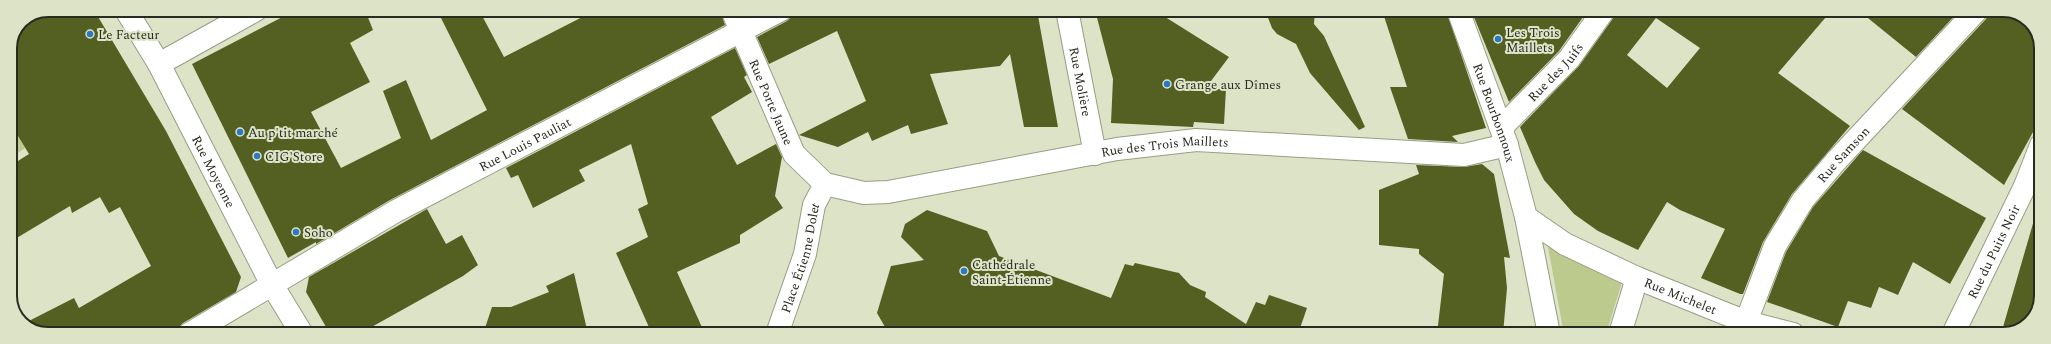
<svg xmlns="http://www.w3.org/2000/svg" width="2051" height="344" font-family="Spectral,serif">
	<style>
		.green { fill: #bcca8e }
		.building { fill: #546021; fill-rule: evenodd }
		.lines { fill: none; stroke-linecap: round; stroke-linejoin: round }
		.minor-casing { stroke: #989e84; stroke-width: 24 }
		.minor { stroke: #fff; stroke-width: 22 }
		.poi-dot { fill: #2d77c7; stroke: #dce3c7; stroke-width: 1.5 }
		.labels { text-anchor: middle; stroke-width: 4; stroke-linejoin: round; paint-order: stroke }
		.poi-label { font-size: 13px; fill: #282b20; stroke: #dce3c7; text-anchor: start }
		.street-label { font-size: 13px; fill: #282b20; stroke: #dce3c7 }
		.rim { fill: none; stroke: #282b20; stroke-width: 2 }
	</style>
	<rect width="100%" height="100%" fill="#dce3c7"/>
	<path class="green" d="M 10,123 L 25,148 L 10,158 Z
		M 1548,247 L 1622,282 L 1606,334 L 1564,334 Z"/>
	<path class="building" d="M 48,10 L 94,10 L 166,131 L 241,277 L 236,292 L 183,323 L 178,328 L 177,334 L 43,334 L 23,324 L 74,298 L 79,308 L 151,266 L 120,207 L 109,213 L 100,197 L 72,213 L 70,206 L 10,242 L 10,166 L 29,154 L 10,123 L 10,48 L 21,21 Z
		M 296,10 L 365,10 L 373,30 L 350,43 L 370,82 L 311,112 L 341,168 L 401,138 L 383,91 L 406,80 L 431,140 L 487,110 L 437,10 L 479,10 L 504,57 L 596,10 L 720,10 L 725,25 L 390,200 L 316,244 L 316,242 L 288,258 L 192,64 Z
		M 793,10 L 1037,10 L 1058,127 L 1024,127 L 1010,54 L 1000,66 L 930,74 L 948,124 L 911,134 L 908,125 L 872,141 L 868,132 L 838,147 L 799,135 L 866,101 L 837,31 L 769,64 L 757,37 L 787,21 L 792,16 Z
		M 1095,10 L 1154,10 L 1229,57 L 1205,89 L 1226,89 L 1224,124 L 1194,122 L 1193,127 L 1111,123 L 1113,79 Z
		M 1265,10 L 1315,10 L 1314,24 L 1324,36 L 1365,127 L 1359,130 L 1310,73 L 1296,44 L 1277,34 L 1272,28 Z
		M 1382,10 L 1446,10 L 1486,128 L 1452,136 L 1458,142 L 1408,139 L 1390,87 L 1407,87 Z
		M 1471,10 L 1588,10 L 1559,51 L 1509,102 Z
		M 1616,10 L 1832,10 L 1778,73 L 1850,126 L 1792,194 L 1763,242 L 1743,294 L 1740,294 L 1701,278 L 1725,229 L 1680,210 L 1667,202 L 1638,250 L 1598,231 L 1574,214 L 1544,180 L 1535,162 L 1520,127 L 1579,66 L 1614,17 ZM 1656,18 L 1700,48 L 1667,88 L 1627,55 Z
		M 1858,10 L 1960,10 L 1916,57 Z
		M 1989,10 L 2008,10 L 2030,21 L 2041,43 L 2041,121 L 2039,121 L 2004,185 L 1902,109 L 1986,19 Z
		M 735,48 L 747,75 L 744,77 L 752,92 L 711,117 L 737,165 L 776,144 L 782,157 L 775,196 L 783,208 L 740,235 L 740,243 L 677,272 L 705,334 L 652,334 L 616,253 L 648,237 L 638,209 L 648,204 L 631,144 L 579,170 L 585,181 L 533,208 L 518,175 L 511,178 L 506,168 Z
		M 1863,150 L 1986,218 L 1950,284 L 1913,262 L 1898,295 L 1879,287 L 1871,308 L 1848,301 L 1838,327 L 1767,302 L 1786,252 L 1813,207 Z
		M 1482,164 L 1494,174 L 1510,258 L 1504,257 L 1507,288 L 1503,334 L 1437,334 L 1444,274 L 1419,254 L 1419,249 L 1379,245 L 1379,190 L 1419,174 L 1416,165 L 1464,167 Z
		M 427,209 L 446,244 L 462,235 L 478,265 L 463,276 L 359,334 L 330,334 L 306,292 L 309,277 Z
		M 927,210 L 987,231 L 999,256 L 1111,298 L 1125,264 L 1133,266 L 1135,263 L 1179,273 L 1190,285 L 1206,292 L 1205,297 L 1246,324 L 1256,302 L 1265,305 L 1269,295 L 1307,308 L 1298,334 L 889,334 L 877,313 L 891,266 L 924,260 L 901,237 L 905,224 Z
		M 2034,220 L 2041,221 L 2041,301 L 2028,325 L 2001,334 Z
		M 574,273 L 588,334 L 483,334 L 492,307 L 511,307 L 549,292 L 546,286 Z"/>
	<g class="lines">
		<g class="minor-casing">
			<g id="minor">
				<path id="s1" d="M 126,10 L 159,64 L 271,283 L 302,334"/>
				<path id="s2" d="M 732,10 L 794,154 L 825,184 L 864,193 L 888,192 L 1117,149 L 1196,140 L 1464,155 L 1507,145"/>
				<path id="s3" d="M 1067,10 L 1095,154"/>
				<path id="s4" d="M 1458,10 L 1507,145 L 1526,217 L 1549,334"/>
				<path d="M 159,64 L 256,10"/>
				<path id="s5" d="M 1501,128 L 1569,59 L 1604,10"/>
				<path id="s6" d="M 1526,217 L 1565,244 L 1637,278 L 1746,322 L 1793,334"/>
				<path id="s7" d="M 1746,322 L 1775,246 L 1803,200 L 1836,161 L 1977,10"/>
				<path id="s8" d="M 189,334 L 396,211 L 781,10"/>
				<path id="s9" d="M 777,334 L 805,254 L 814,205 L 825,184"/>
				<path d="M 1620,334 L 1637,278"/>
				<path id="s10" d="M 1953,334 L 2025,186 L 2041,145"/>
			</g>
		</g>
		<use href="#minor" class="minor"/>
	</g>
	<g class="poi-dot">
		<circle cx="90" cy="34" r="4"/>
		<circle cx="1498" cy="39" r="4"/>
		<circle cx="1167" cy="84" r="4"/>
		<circle cx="240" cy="132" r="4"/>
		<circle cx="257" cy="156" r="4"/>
		<circle cx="296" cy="232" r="4"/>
		<circle cx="964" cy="271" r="4"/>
	</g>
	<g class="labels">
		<g class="poi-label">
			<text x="1506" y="37">Les Trois<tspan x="1506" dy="15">Maillets</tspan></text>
			<text x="98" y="39">Le Facteur</text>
			<text x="1175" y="89">Grange aux Dîmes</text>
			<text x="248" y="137">Au p'tit marché</text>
			<text x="265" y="161">CIG'Store</text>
			<text x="304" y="237">Soho</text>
			<text x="972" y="269">Cathédrale<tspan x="972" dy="15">Saint-Étienne</tspan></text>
		</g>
		<g class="street-label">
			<text dy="5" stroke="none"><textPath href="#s5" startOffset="78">Rue des Juifs</textPath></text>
			<text dy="5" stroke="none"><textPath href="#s3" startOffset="73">Rue Molière</textPath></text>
			<text dy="5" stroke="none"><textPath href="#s2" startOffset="100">Rue Porte Jaune</textPath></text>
			<text dy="5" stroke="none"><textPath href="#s4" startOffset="109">Rue Bourbonnoux</textPath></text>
			<text dy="5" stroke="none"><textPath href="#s8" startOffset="386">Rue Louis Pauliat</textPath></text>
			<text dy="5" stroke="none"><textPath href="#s2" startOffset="545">Rue des Trois Maillets</textPath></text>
			<text dy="5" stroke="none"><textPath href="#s7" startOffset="196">Rue Samson</textPath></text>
			<text dy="5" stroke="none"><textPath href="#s1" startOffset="184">Rue Moyenne</textPath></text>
			<text dy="5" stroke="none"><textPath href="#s10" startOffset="92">Rue du Puits Noir</textPath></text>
			<text dy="5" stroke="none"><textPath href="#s9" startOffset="80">Place Étienne Dolet</textPath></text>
			<text dy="5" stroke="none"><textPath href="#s6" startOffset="174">Rue Michelet</textPath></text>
		</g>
	</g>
	<path d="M0 0H2051V344H0ZM48 17H2003A31 31 0 0 1 2034 48V296A31 31 0 0 1 2003 327H48A31 31 0 0 1 17 296V48A31 31 0 0 1 48 17Z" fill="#dce3c7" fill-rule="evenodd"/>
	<path class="rim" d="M48 17H2003A31 31 0 0 1 2034 48V296A31 31 0 0 1 2003 327H48A31 31 0 0 1 17 296V48A31 31 0 0 1 48 17Z"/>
</svg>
